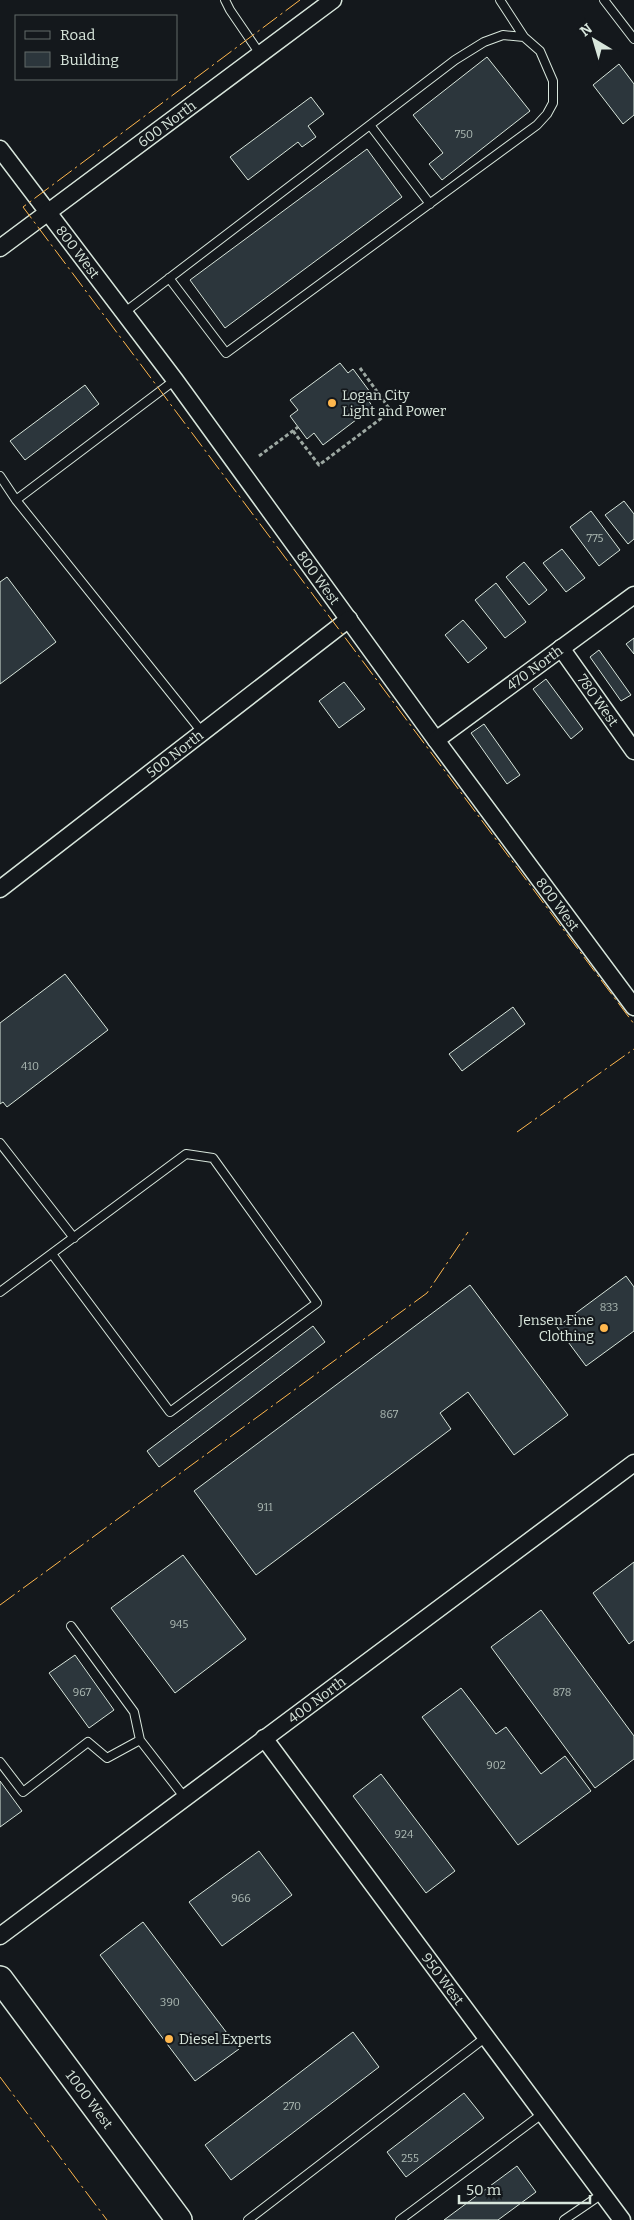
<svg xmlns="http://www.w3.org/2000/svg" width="634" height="2220" font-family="Bitter,serif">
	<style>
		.building { fill: #2c363c; stroke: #d8e6dc }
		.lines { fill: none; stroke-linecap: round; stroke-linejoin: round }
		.service-casing { stroke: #d8e6dc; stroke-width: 10 }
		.minor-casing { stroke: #d8e6dc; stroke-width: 19 }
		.primary-casing { stroke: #d8e6dc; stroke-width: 28 }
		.path { stroke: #9da8a2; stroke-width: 3; stroke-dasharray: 4 2.5; stroke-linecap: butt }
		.service { stroke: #14181c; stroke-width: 8 }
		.minor { stroke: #14181c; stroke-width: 16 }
		.primary { stroke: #14181c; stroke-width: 25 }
		.power { stroke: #ffb74d; stroke-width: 1; stroke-dasharray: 18 4 2.5 4; stroke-linecap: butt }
		.poi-dot { fill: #ffb74d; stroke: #14181c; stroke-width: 2 }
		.labels { text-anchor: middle; stroke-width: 4; stroke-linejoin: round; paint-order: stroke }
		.number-label { font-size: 11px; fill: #adbab4 }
		.street-label { font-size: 14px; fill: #d8e6dc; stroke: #14181c }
		.poi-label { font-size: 14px; fill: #d8e6dc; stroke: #14181c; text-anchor: start }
	</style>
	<rect width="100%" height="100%" fill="#14181c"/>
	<path class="building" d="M 487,57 L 530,111 L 442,180 L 429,164 L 443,153 L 413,115 Z
		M 619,64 L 634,84 L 634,115 L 623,124 L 593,85 Z
		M 311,97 L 324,114 L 308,126 L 316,137 L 302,147 L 298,142 L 248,180 L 230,157 Z
		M 367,149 L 402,197 L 225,328 L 190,280 Z
		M 340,363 L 348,373 L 353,369 L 370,392 L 365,396 L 373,407 L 323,445 L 314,433 L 307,439 L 290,416 L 298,410 L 290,400 Z
		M 85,385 L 99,404 L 25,460 L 10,441 Z
		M 624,501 L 634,514 L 634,539 L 628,544 L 605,515 Z
		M 591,511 L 620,550 L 599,566 L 570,527 Z
		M 562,549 L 585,578 L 566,592 L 543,563 Z
		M 524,562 L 547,590 L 529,605 L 506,577 Z
		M 7,577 L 56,642 L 0,684 L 0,582 Z
		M 496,583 L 526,622 L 505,638 L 475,600 Z
		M 463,620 L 487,648 L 468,663 L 445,635 Z
		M 634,638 L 634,654 L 626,644 Z
		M 599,650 L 631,695 L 621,701 L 590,657 Z
		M 546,679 L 583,729 L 571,739 L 533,689 Z
		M 344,682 L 365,709 L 339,728 L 319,701 Z
		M 484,724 L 520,775 L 507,784 L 471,733 Z
		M 65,974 L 108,1030 L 7,1107 L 3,1102 L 0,1104 L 0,1023 Z
		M 513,1007 L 525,1024 L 462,1071 L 449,1054 Z
		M 626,1276 L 634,1287 L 634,1331 L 586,1366 L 557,1327 Z
		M 470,1285 L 568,1415 L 514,1455 L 468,1392 L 440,1413 L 451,1429 L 256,1575 L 194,1491 Z
		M 313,1326 L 325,1342 L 159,1467 L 147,1451 Z
		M 183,1555 L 246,1639 L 175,1693 L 111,1608 Z
		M 634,1562 L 634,1640 L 629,1644 L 593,1593 Z
		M 541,1610 L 634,1736 L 634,1759 L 595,1788 L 491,1647 Z
		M 75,1655 L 114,1710 L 89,1728 L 49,1673 Z
		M 461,1688 L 496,1734 L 506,1727 L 541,1774 L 565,1756 L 591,1791 L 518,1845 L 422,1717 Z
		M 381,1774 L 455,1871 L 426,1893 L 353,1796 Z
		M 0,1781 L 22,1811 L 0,1827 Z
		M 259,1851 L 292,1895 L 222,1946 L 189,1902 Z
		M 143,1922 L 239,2049 L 195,2081 L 100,1955 Z
		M 353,2032 L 379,2067 L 231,2180 L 205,2145 Z
		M 464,2093 L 484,2118 L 406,2177 L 387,2152 Z
		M 517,2166 L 536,2192 L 498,2220 L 444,2220 Z"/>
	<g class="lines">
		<g class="service-casing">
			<path id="service" d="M 225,0 L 230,10 L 260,54
				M 500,0 L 524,37
				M 604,0 L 634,39
				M 370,125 L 430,204
				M 125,312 L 455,60 L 484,42 L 503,35 L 524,37 L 540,51 L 553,81 L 553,103 L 547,114 L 537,125 L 226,353 L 169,278
				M 0,476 L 16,500 L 202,732
				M 16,500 L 175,380
				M 0,1143 L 74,1238
				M 0,1292 L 186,1154 L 213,1158 L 317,1303 L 170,1412 L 52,1254
				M 71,1626 L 134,1712 L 140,1740
				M 0,1762 L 23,1792 L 88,1742 L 107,1758 L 140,1740 L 185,1798
				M 248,2220 L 486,2037
				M 400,2220 L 542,2114
				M 564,2220 L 602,2194"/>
		</g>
		<g class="minor-casing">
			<g id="minor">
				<path id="s1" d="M 0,149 L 175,380 L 436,740 L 634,1007"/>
				<path id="s2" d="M 0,248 L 333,0"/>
				<path id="s3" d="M 561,648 L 634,751"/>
				<path id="s4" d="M 436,740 L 634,595"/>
				<path id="s5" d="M 0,889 L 349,619"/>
				<path id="s6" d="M 264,1738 L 622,2220"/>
				<path id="s7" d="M 0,1936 L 634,1463"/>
			</g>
		</g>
		<g class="primary-casing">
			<g id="primary">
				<path id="s8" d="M 0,1979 L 179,2220"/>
			</g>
		</g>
		<path class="path" d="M 293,431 L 319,465 L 391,411 L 360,368
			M 259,456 L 298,427"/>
		<use href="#service" class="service"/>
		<use href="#minor" class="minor"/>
		<use href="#primary" class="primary"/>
		<path class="power" d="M 300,0 L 23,207 L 634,1024
			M 517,1132 L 634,1049
			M 0,1605 L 427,1293 L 468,1232
			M 0,2077 L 107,2220"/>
	</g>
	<g class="poi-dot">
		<circle cx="332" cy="403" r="5"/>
		<circle cx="604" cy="1328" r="5"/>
		<circle cx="169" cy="2039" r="5"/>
	</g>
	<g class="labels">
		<g class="number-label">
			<text x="464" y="138">750</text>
			<text x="595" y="542">775</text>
			<text x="30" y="1070">410</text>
			<text x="609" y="1311">833</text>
			<text x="389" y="1418">867</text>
			<text x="265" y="1511">911</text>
			<text x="179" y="1628">945</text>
			<text x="82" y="1696">967</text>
			<text x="562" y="1696">878</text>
			<text x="496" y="1769">902</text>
			<text x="404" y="1838">924</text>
			<text x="241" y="1902">966</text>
			<text x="170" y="2006">390</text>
			<text x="292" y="2110">270</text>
			<text x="410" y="2162">255</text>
		</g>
		<g class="street-label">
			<text dy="5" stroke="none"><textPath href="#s2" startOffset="208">600 North</textPath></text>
			<text dy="5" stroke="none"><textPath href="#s1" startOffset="129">800 West</textPath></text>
			<text dy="5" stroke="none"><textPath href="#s1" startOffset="534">800 West</textPath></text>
			<text dy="5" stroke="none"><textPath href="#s4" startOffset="122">470 North</textPath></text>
			<text dy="5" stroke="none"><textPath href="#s3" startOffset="64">780 West</textPath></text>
			<text dy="5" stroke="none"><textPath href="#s5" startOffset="221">500 North</textPath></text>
			<text dy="5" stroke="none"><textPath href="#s1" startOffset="939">800 West</textPath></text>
			<text dy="5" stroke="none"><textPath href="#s7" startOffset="395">400 North</textPath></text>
			<text dy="5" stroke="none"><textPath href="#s6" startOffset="300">950 West</textPath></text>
			<text dy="5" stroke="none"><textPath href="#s8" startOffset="150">1000 West</textPath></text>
		</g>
		<g class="poi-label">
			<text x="342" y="400">Logan City<tspan x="342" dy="16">Light and Power</tspan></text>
			<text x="594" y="1325" text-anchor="end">Jensen Fine<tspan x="594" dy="16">Clothing</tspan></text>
			<text x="179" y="2044">Diesel Experts</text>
		</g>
	</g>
	<rect x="15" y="15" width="162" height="65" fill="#14181c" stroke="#626a69"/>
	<rect x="25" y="31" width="25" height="8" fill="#14181c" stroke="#626a69"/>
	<text x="60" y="40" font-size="15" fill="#d8e6dc">Road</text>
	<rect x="25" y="52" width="25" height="15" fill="#2c363c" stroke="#626a69"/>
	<text x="60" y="65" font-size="15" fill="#d8e6dc">Building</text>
	<g transform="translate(594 40) rotate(322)" stroke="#14181c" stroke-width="4" paint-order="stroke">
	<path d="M0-4L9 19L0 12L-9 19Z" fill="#d8e6dc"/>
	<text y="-8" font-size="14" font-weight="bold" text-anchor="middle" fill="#d8e6dc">N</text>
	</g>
	<path d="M459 2195v8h131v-8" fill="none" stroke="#d8e6dc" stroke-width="2.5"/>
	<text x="466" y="2195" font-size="15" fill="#d8e6dc" stroke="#14181c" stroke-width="4" paint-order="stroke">50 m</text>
</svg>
